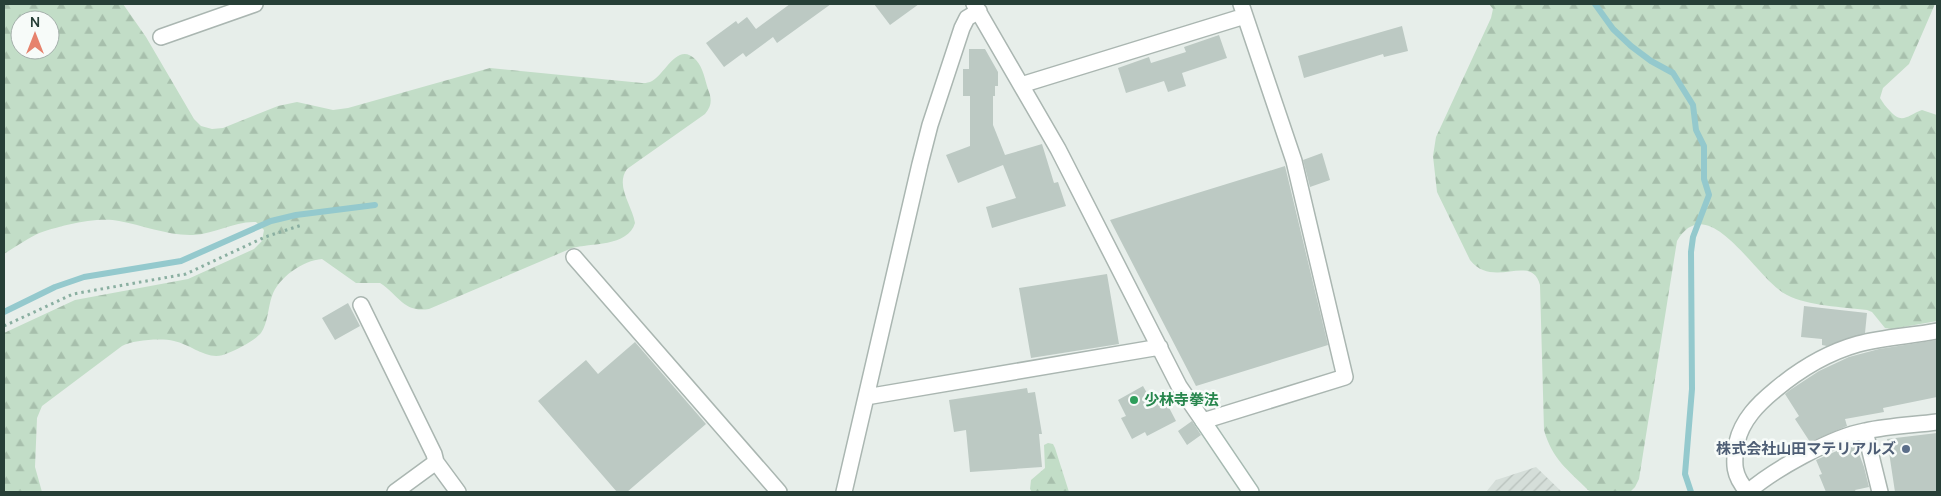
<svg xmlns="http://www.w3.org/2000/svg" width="1941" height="496" font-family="Manrope,'Noto Sans JP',sans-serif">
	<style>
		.industrial { fill: url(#industrial-furrows) }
		.forest { fill: url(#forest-firs); fill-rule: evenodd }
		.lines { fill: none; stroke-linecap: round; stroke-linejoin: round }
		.stream { stroke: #94c9cd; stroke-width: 6 }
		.building { fill: #bcc9c3 }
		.street-casing { stroke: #aab6b1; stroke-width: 18 }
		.secondary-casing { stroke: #a6b9b1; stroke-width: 18 }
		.path { stroke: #8aafa1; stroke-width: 3; stroke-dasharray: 2.5 4; stroke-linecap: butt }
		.street { stroke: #fff; stroke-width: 15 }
		.secondary { stroke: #fff; stroke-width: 15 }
		.leisure-dot { fill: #2e9e5b; stroke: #f7fbf9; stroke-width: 2 }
		.service-dot { fill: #5c6f8a; stroke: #f7fbf9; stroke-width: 2 }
		.labels { text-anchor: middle; stroke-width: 5; stroke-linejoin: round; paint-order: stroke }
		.leisure-label { font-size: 15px; font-weight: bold; fill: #27864d; stroke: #f7fbf9; text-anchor: start }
		.service-label { font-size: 15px; font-weight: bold; fill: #4e5e75; stroke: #f7fbf9; text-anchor: end }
	</style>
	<defs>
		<pattern id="industrial-furrows" width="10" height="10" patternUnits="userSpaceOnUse" patternTransform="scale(1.25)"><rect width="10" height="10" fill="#d5ded9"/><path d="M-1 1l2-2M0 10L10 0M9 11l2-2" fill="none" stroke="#b7c0bb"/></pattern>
		<pattern id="forest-firs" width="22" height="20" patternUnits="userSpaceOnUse" patternTransform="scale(1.25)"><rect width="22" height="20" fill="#c2ddc7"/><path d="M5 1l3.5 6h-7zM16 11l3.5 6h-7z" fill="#a7bfac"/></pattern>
	</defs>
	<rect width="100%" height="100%" fill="#e7eeea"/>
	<path class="industrial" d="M 1536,467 L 1562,492 L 1486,492 L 1496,480 Z"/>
	<path class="forest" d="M 4,4 L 123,4 L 146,37 L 194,119 L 201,126 L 212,129 L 223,128 L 278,106 L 297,102 L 333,110 L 348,108 L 490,68 L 642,83 C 644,83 647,83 650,82 C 665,76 677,40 696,60 C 703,67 705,80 708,89 C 712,99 712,106 705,114 L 627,169 C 615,186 632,205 635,223 C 628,247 590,243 572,248 L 429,309 C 403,313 399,295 380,283 L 356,283 L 322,259 C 303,260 278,278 272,296 C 268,307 268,323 261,333 C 254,341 238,349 228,353 C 209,363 193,345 174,341 C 161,338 133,340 122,346 L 42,406 L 37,418 L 35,467 L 42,492 L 4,492 L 4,333 L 75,300 L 188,279 L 254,249 L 262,241 L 264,230 L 256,222 C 234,221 215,234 193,235 C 169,236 142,225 119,221 C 98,216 57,226 37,234 C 25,240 15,247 4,254 ZM 20,20 L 50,20 L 50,50 L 20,50 Z
		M 1489,4 L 1935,4 L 1909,64 L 1883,88 L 1880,98 C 1883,103 1886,107 1890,111 C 1902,125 1908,115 1922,110 L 1937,115 L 1937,321 L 1892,329 L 1885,328 L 1872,312 L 1867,310 C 1843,307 1808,306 1787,295 C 1756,280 1709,187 1677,241 L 1639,479 L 1635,487 L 1630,492 L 1592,492 L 1588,490 C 1568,470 1552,459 1544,430 L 1540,285 C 1531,252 1494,290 1470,260 L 1437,192 L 1433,156 L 1436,137 L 1491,18 L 1493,9 Z
		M 1048,443 L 1053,444 L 1055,448 L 1069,492 L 1032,492 L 1030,489 L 1031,480 L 1045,468 L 1044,445 Z"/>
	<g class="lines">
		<path class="stream" d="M 1595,4 L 1613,29 L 1631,46 L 1651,61 L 1673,73 L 1693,105 L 1696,130 L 1704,146 L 1704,179 L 1709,195 L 1693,237 L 1691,252 L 1692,389 L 1685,474 L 1691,492
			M 4,312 L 55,287 L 84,277 L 181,261 L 271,221 L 296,215 L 375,205"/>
	</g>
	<path class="building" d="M 790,4 L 831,4 L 777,43 L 773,37 L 746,57 L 743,53 L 724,67 L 706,43 L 736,21 L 738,24 L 747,17 L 756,29 Z
		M 874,4 L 919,4 L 890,25 Z
		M 1402,26 L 1408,51 L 1384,57 L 1383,54 L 1304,78 L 1298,56 Z
		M 1219,35 L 1227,58 L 1182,73 L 1186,86 L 1168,92 L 1164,81 L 1126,93 L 1118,68 L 1149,57 L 1151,63 L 1186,52 L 1184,47 Z
		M 969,49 L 985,49 L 998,72 L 998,86 L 995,86 L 995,96 L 993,96 L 993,125 L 1005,155 L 1042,144 L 1054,183 L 1058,182 L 1066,206 L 992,228 L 986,207 L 1016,198 L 1003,165 L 958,183 L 946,155 L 970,146 L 970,96 L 963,96 L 963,69 L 969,69 Z
		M 1322,153 L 1330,180 L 1310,187 L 1303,160 Z
		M 1285,166 L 1328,345 L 1196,386 L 1110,220 Z
		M 1107,274 L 1119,344 L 1031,358 L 1019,288 Z
		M 348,303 L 360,326 L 335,340 L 322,318 Z
		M 1804,306 L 1867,313 L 1865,333 L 1827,346 L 1822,345 L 1822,339 L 1801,337 Z
		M 1937,340 L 1937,397 L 1883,408 L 1884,412 L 1845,419 L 1847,426 L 1810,442 L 1795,419 L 1799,416 L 1785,394 L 1790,390 L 1819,371 L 1849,357 L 1879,349 Z
		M 635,342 L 706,424 L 627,492 L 617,492 L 538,401 L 586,360 L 598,374 Z
		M 1143,386 L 1152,402 L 1163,396 L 1176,421 L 1147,436 L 1145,432 L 1132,439 L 1121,418 L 1126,416 L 1118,400 Z
		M 1027,388 L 1028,393 L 1035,392 L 1042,434 L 1039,434 L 1042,467 L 970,472 L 966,430 L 954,432 L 949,400 Z
		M 1192,421 L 1201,435 L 1187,445 L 1178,431 Z
		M 1937,433 L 1937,492 L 1895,492 L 1887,439 Z
		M 1855,443 L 1864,467 L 1869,487 L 1855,490 L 1856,492 L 1826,492 L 1819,475 L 1822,474 L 1816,460 Z"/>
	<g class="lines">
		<g class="street-casing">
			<path id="street" d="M 974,4 L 1058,149 L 1179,386 L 1203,421 L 1345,377 L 1294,161 L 1241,4
				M 161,37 L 255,4
				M 1021,85 L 1245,16
				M 574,257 L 779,492
				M 361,305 L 434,454 L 436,462 L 458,492
				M 866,397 L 1160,347
				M 1865,431 L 1880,492
				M 395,492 L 436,462
				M 844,492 L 920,164 L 930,125 L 962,28 L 967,18 L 979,11
				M 1748,492 C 1733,476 1733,463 1737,442 C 1742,420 1758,404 1775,390 C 1800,369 1826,353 1858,344 C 1884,337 1911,336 1937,331
				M 1748,492 C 1773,470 1832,437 1865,431 C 1889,426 1913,425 1937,422"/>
		</g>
		<g class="secondary-casing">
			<path id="secondary" d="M 1203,421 L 1251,492"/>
		</g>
		<path class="path" d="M 4,326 L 73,294 L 186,274 L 265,237 L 302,225"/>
		<use href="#street" class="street"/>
		<use href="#secondary" class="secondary"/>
	</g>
	<circle class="leisure-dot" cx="1134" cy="400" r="5"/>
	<circle class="service-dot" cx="1906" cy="449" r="5"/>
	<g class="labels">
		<g class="leisure-label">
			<text x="1144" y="405">少林寺拳法</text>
		</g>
		<g class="service-label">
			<text x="1896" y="454">株式会社山田マテリアルズ</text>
		</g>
	</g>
	<rect width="1941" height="496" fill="none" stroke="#273f37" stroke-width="10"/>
	<g transform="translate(35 35)"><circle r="24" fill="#f7fbf9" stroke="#a4b0ab"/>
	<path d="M0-4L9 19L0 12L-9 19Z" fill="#e6826d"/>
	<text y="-8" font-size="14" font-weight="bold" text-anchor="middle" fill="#273f37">N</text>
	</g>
</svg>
